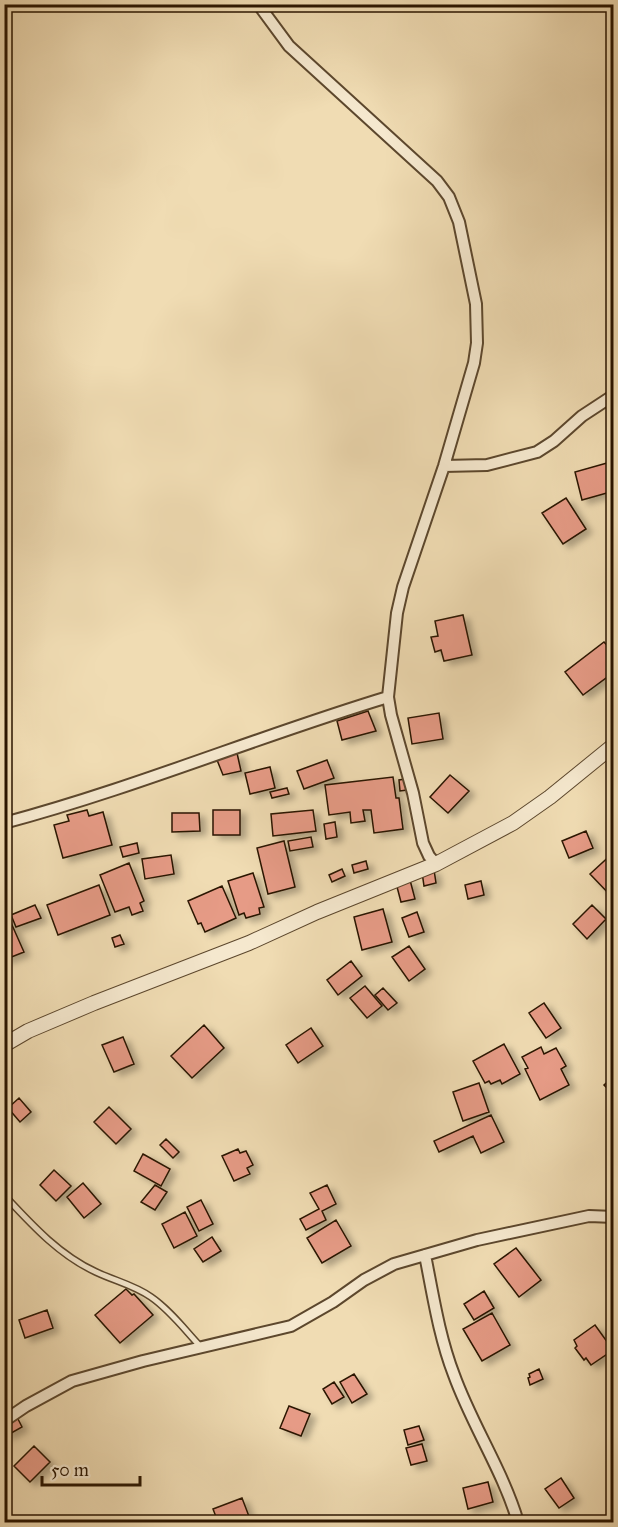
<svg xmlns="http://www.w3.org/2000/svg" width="618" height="1527" font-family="'IM FELL Great Primer',serif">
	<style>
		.building { fill: #e69b86; stroke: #2a1500; stroke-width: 1.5; filter: url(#shadow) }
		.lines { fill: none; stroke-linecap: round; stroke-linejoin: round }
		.service-casing { stroke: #5c472d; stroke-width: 8 }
		.minor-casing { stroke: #5c472d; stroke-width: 14 }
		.tertiary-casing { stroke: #5c472d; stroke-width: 16 }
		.service { stroke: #f5e8ce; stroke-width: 5 }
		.minor { stroke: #f5e8ce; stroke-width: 10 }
		.tertiary { stroke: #f5e8ce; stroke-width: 14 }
	</style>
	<defs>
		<filter id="shadow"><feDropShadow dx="6" dy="4" stdDeviation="3" flood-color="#0004"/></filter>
	</defs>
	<rect width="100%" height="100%" fill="#f0dcb3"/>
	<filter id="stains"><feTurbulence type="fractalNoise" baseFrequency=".00333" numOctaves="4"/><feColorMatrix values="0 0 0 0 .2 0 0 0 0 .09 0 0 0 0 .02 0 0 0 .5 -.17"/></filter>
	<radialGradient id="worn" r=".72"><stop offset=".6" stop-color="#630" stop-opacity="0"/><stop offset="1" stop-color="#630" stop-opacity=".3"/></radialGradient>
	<path class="building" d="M 614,461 L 614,491 L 582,500 L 575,472 Z
		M 566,498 L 586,529 L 563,544 L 542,513 Z
		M 463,615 L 472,655 L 444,661 L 441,650 L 435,652 L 431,637 L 438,636 L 435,621 Z
		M 604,642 L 614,653 L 614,672 L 583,695 L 565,672 Z
		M 368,711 L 376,731 L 342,740 L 337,721 Z
		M 439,713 L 443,739 L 412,744 L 408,718 Z
		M 237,753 L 241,771 L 223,775 L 217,760 Z
		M 327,760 L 334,778 L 304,789 L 297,771 Z
		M 270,767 L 275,788 L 250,794 L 245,773 Z
		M 450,775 L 469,791 L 448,813 L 430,797 Z
		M 393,777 L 396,798 L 399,798 L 403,829 L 374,833 L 371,810 L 363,810 L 365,821 L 351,823 L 350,812 L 329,815 L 325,785 Z
		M 405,779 L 407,790 L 400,791 L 399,780 Z
		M 287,788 L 289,794 L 272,798 L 270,792 Z
		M 87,810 L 89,816 L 103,812 L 112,845 L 63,858 L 54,825 L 69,821 L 67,815 Z
		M 213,810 L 240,810 L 240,835 L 213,835 Z
		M 313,810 L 316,831 L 273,836 L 271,814 Z
		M 172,813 L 199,813 L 200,831 L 172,832 Z
		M 335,822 L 337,837 L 326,839 L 324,824 Z
		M 586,831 L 593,848 L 569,858 L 562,841 Z
		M 311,837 L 313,847 L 290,851 L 288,841 Z
		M 284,841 L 295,887 L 268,894 L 257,848 Z
		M 137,843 L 139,853 L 123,857 L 120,847 Z
		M 614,852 L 614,895 L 612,897 L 590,874 Z
		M 171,855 L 174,874 L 145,879 L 142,859 Z
		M 366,861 L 368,869 L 354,873 L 352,865 Z
		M 129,863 L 144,901 L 140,903 L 143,911 L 132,915 L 129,907 L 115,912 L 100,875 Z
		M 342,869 L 345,876 L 332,882 L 329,875 Z
		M 434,870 L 436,883 L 424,886 L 422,872 Z
		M 253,873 L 264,907 L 259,908 L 260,914 L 246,918 L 244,913 L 239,915 L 228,881 Z
		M 410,880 L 415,899 L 401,902 L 396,883 Z
		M 481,881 L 484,895 L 468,899 L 465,885 Z
		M 99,885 L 110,915 L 58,935 L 47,905 Z
		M 222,886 L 236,918 L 205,932 L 201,923 L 198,924 L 188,901 Z
		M 35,905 L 41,918 L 16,927 L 11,915 Z
		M 592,905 L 606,919 L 587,939 L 573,924 Z
		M 383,909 L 392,942 L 362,950 L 354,917 Z
		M 417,912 L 424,932 L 409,937 L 402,918 Z
		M 8,916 L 24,952 L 4,960 L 4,917 Z
		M 120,935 L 124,944 L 115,947 L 112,938 Z
		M 409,946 L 425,969 L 409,981 L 392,957 Z
		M 351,961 L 362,976 L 338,995 L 327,980 Z
		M 365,986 L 382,1006 L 367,1018 L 350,998 Z
		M 383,988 L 397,1003 L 388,1010 L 375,995 Z
		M 544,1003 L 561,1028 L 546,1038 L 529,1013 Z
		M 204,1025 L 224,1048 L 192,1078 L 171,1056 Z
		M 311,1028 L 323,1046 L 298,1063 L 286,1045 Z
		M 123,1037 L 134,1064 L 114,1072 L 102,1045 Z
		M 504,1044 L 520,1074 L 502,1084 L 500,1080 L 491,1084 L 489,1081 L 485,1083 L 473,1061 Z
		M 541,1047 L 544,1054 L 556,1048 L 566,1066 L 561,1069 L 569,1085 L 540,1100 L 525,1069 L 528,1068 L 522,1057 Z
		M 614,1076 L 614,1095 L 604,1085 Z
		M 479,1083 L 489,1112 L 463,1121 L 453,1092 Z
		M 19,1098 L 31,1112 L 20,1122 L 8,1108 Z
		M 109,1107 L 131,1129 L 116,1144 L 94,1122 Z
		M 491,1115 L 504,1142 L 481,1153 L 473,1136 L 439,1152 L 434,1141 Z
		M 614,1121 L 614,1137 L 607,1125 Z
		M 166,1139 L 179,1152 L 173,1158 L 160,1145 Z
		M 238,1149 L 240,1153 L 246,1151 L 253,1165 L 247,1168 L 250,1174 L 234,1181 L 222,1156 Z
		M 143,1154 L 170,1169 L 161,1186 L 134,1171 Z
		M 54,1170 L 71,1186 L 56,1201 L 40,1185 Z
		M 83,1183 L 101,1204 L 84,1218 L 67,1197 Z
		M 155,1185 L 167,1192 L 155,1210 L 141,1202 Z
		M 327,1185 L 336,1204 L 322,1211 L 326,1220 L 306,1230 L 300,1219 L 319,1209 L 310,1193 Z
		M 201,1200 L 213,1224 L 199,1231 L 187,1207 Z
		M 185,1212 L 197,1236 L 174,1248 L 162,1224 Z
		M 336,1220 L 351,1246 L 322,1263 L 307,1238 Z
		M 212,1237 L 221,1251 L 203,1262 L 194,1249 Z
		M 516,1248 L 541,1280 L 519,1297 L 494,1264 Z
		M 126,1289 L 132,1295 L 134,1294 L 153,1315 L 120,1343 L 95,1315 Z
		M 484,1291 L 494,1308 L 474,1320 L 464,1304 Z
		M 47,1310 L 53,1328 L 25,1338 L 19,1320 Z
		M 492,1313 L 510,1345 L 482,1361 L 463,1329 Z
		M 595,1325 L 613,1350 L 591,1365 L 586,1358 L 584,1360 L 575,1348 L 577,1346 L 574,1340 Z
		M 539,1369 L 543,1379 L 530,1385 L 528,1378 L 530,1377 L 529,1374 Z
		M 354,1374 L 367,1394 L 352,1403 L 340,1382 Z
		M 334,1382 L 344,1397 L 332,1404 L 323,1389 Z
		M 289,1406 L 310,1414 L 301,1436 L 280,1428 Z
		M 17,1417 L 22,1427 L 6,1436 L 4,1424 Z
		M 419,1426 L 424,1440 L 408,1445 L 404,1430 Z
		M 422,1444 L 427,1461 L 411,1465 L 406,1448 Z
		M 34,1446 L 50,1462 L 30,1482 L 14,1466 Z
		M 561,1478 L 574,1498 L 559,1508 L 545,1489 Z
		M 488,1482 L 493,1502 L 468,1509 L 463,1488 Z
		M 242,1498 L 250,1519 L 241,1522 L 218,1522 L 213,1509 Z
		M 393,1516 L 396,1522 L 382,1522 Z"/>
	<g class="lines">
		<g class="service-casing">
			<path id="service" d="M 4,1195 C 31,1224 59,1255 96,1272 C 115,1281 134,1285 151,1297 C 170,1310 185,1330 200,1346"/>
		</g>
		<g class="minor-casing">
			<path id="minor" d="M 258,4 L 289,46 L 437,181 L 449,197 L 459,222 L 476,304 L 477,343 L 474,363 L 444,466 L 403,587 L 397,613 L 388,697 L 391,715 L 413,793 L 423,843 L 429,856 L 436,864
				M 444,466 L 487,465 L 537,452 L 554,441 L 582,416 L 614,395
				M 4,823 C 135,788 259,736 388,697
				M 425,1255 C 433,1295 439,1336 454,1375 C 472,1425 503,1471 518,1522
				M 4,1421 L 26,1406 L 72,1381 L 143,1361 L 291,1326 L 333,1302 L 364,1280 L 394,1264 L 477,1240 L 589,1216 L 614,1217"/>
		</g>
		<g class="tertiary-casing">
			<path id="tertiary" d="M 4,1045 L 28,1031 L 94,1003 L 249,943 L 317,912 L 436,864 L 513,823 L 550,797 L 614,745"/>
		</g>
		<use href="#service" class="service"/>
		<use href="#minor" class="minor"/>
		<use href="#tertiary" class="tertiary"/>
	</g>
	<rect width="618" height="1527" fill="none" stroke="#f0dcb3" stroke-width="24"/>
	<rect x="6" y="6" width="606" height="1515" fill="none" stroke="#2a1500" stroke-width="3"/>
	<rect x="12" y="12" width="594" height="1503" fill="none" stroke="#2a1500" stroke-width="1.5"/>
	<path d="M42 1476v9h98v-9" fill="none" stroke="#2a1500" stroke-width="3"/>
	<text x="51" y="1476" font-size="18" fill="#2a1500" stroke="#f5e8ce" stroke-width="4.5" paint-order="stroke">50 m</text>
	<rect width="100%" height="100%" filter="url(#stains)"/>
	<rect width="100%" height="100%" fill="url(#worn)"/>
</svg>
